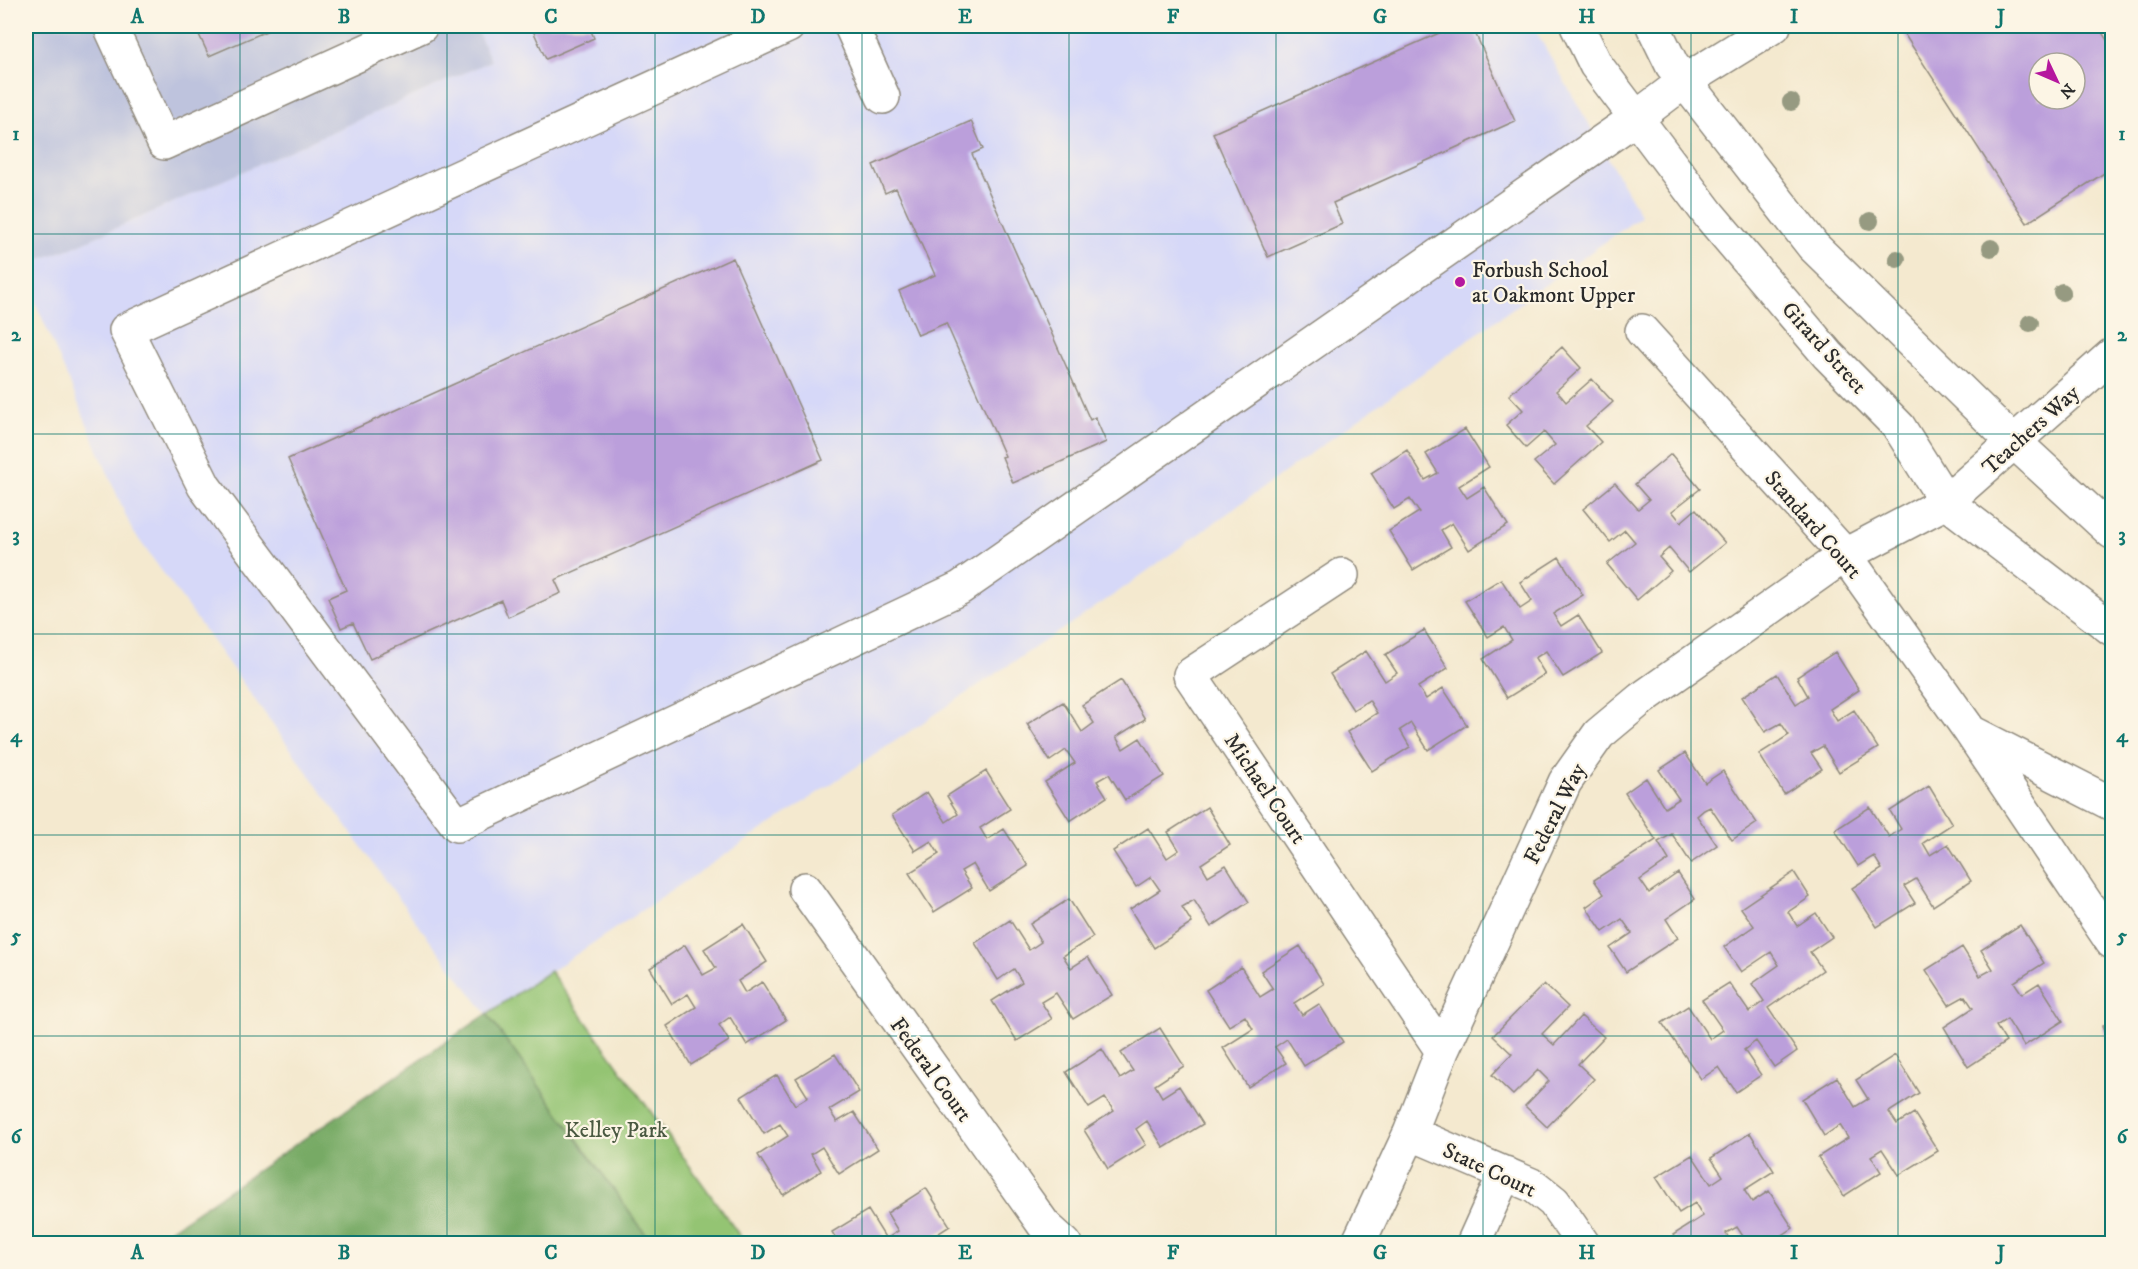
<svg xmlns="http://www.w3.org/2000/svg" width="2138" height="1269" font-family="'IM FELL DW Pica',serif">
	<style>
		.built { fill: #d6d8f8 }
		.industrial { fill: #bec3dd }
		.green { fill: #94c473; stroke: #60784f; stroke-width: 1.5 }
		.forest { fill: #77aa65; stroke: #516a48; stroke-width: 1.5 }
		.building { fill: #bb9fdb; fill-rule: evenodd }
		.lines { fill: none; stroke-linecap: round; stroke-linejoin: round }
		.minor-casing { stroke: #908a7d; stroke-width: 36 }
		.minor { stroke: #fff; stroke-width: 33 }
		.tree { fill: #969a81 }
		.grid { fill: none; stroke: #0f766e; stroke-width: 1.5; stroke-opacity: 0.55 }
		.poi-dot { fill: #b5179e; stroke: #fcf5e5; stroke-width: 2 }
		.labels { text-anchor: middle; stroke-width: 4.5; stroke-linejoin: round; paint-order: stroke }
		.poi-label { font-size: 22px; fill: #2b2b2b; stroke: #fcf5e5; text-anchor: start }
		.street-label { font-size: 22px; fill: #2b2b2b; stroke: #fcf5e5 }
		.park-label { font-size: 22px; fill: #4a5941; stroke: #fcf5e5 }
		.neatline { fill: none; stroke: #0f766e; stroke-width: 2 }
		.grid-label { font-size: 20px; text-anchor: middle; font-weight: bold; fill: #0f766e }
	</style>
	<rect width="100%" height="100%" fill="#fcf5e5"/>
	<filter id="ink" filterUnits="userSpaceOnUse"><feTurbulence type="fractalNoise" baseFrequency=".0167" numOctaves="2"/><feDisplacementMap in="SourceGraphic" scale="12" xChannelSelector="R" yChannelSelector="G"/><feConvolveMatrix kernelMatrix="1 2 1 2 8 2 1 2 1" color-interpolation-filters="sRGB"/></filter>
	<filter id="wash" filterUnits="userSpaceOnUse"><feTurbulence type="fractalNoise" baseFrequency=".008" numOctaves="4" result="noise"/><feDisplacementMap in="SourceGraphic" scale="24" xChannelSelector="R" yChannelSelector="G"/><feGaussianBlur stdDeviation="1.35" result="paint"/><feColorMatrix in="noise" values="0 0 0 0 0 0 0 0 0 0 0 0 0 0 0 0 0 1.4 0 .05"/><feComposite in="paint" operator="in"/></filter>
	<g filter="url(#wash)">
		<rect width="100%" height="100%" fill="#f4e9cf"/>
		<path class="built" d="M 475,26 L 1533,26 L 1641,216 L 1118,592 L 487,1014 L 413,918 L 132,530 L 26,280 L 26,264 L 71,248 L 491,61 Z"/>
		<path class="industrial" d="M 26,26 L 475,26 L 491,61 L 71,248 L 26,264 Z"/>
		<path class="green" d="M 550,971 L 745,1243 L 652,1243 L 487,1014 Z"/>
		<path class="forest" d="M 487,1014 L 652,1243 L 151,1243 Z"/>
		<g id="blocks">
			<path class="building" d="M 195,26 L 278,26 L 209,56 Z
				M 531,26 L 589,26 L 594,38 L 546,59 Z
				M 1455,26 L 1472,26 L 1515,121 L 1333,203 L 1342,224 L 1268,257 L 1213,133 Z
				M 1899,26 L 2098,26 L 2112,48 L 2112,168 L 2027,223 ZM 2039,63 L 2075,63 L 2075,99 L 2039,99 Z
				M 971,121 L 983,149 L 972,154 L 1090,420 L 1095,417 L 1106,442 L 1013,483 L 1002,457 L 1005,456 L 946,323 L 918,335 L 899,291 L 935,275 L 896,188 L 885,193 L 873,165 Z
				M 733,258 L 823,460 L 555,580 L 561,593 L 508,617 L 501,600 L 370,659 L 353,623 L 341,628 L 328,598 L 346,590 L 288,459 Z
				M 1562,347 L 1581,368 L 1556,391 L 1561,396 L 1566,402 L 1592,379 L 1613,402 L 1586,426 L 1601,442 L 1554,484 L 1534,462 L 1555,445 L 1544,432 L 1526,448 L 1506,425 L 1523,410 L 1509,395 Z
				M 1465,429 L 1489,467 L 1459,486 L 1467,498 L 1484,487 L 1508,525 L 1469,550 L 1452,523 L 1441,530 L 1451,547 L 1413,570 L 1389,531 L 1419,512 L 1410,499 L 1394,509 L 1371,473 L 1407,450 L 1425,480 L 1438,473 L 1426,454 Z
				M 1671,454 L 1700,489 L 1672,511 L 1681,522 L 1696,509 L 1725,543 L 1689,572 L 1669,548 L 1659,557 L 1671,571 L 1637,600 L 1607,564 L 1635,542 L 1625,530 L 1610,542 L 1583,509 L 1615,483 L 1638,509 L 1649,500 L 1635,484 Z
				M 1559,557 L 1583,595 L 1553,614 L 1561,626 L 1578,615 L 1602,653 L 1563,677 L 1546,651 L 1535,658 L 1545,674 L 1507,698 L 1483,659 L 1512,640 L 1504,627 L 1488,637 L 1465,601 L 1501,579 L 1520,609 L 1532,601 L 1520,582 Z
				M 1424,630 L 1448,668 L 1418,687 L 1426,699 L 1443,688 L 1467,725 L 1428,750 L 1411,723 L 1400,730 L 1410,747 L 1372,771 L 1347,732 L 1377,713 L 1369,700 L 1353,710 L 1330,674 L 1366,651 L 1385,681 L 1397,673 L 1385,655 Z
				M 1835,652 L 1859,690 L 1830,709 L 1837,721 L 1854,710 L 1878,748 L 1839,772 L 1823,746 L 1811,753 L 1822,769 L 1784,794 L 1759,754 L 1789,735 L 1781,723 L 1765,732 L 1742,697 L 1777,674 L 1796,704 L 1808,696 L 1797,677 Z
				M 1121,680 L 1145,719 L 1116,737 L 1123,749 L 1140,738 L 1164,776 L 1125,800 L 1109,774 L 1097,781 L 1107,797 L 1070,821 L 1045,782 L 1075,763 L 1066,750 L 1050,761 L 1027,724 L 1063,702 L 1082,732 L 1094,723 L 1082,705 Z
				M 1685,753 L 1705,783 L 1723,771 L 1757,823 L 1732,840 L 1710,807 L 1704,810 L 1697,816 L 1717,845 L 1691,863 L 1672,834 L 1658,842 L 1669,860 L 1640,880 L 1649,893 L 1678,873 L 1695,899 L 1666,919 L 1678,938 L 1626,972 L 1610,948 L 1632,933 L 1622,919 L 1603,932 L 1586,907 L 1604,894 L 1594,880 L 1656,840 L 1625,793 L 1646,778 L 1665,808 L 1679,799 L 1659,770 Z
				M 986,771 L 1010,809 L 980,828 L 987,840 L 1004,829 L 1028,866 L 989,891 L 973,864 L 961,871 L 972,888 L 934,912 L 909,873 L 939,854 L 931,841 L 915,851 L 892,815 L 927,792 L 946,822 L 958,814 L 947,796 Z
				M 1929,786 L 1952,824 L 1923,843 L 1930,855 L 1948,844 L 1971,881 L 1933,906 L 1916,879 L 1904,886 L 1915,903 L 1877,927 L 1852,888 L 1882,869 L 1874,856 L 1858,866 L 1835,830 L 1870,807 L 1889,837 L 1901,829 L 1890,811 Z
				M 1207,807 L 1230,845 L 1201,864 L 1208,876 L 1226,865 L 1249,902 L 1211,927 L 1194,900 L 1182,907 L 1192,923 L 1154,948 L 1130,909 L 1160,890 L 1151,877 L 1136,887 L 1113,851 L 1148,828 L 1167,858 L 1179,850 L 1168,832 Z
				M 1794,872 L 1810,897 L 1788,912 L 1797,926 L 1816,913 L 1832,937 L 1810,952 L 1823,970 L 1768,1008 L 1797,1051 L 1774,1067 L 1756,1041 L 1744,1050 L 1761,1075 L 1736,1092 L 1719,1067 L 1701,1079 L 1662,1023 L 1688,1006 L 1710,1039 L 1723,1030 L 1702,1000 L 1729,983 L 1749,1012 L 1764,1001 L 1752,984 L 1779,965 L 1771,952 L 1741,972 L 1724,947 L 1754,926 L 1741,908 Z
				M 1069,899 L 1093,937 L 1063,956 L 1071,968 L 1088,957 L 1112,995 L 1073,1019 L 1056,993 L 1041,1002 L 1052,1019 L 1017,1041 L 992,1001 L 1022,982 L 1014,969 L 998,980 L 975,943 L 1010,920 L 1029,950 L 1041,942 L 1030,924 Z
				M 743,924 L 767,962 L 738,981 L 745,993 L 762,982 L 786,1020 L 747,1045 L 730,1017 L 719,1025 L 729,1041 L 691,1065 L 667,1026 L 696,1007 L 688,994 L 672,1004 L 650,968 L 685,945 L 703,975 L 716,968 L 704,949 Z
				M 2020,925 L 2044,963 L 2014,982 L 2022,994 L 2039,983 L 2063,1021 L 2024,1046 L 2007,1019 L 1996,1026 L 2006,1042 L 1968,1067 L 1944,1027 L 1973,1008 L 1965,996 L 1949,1005 L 1926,970 L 1962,947 L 1980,976 L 1993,969 L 1981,950 Z
				M 1300,946 L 1324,984 L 1294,1003 L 1302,1015 L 1319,1004 L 1343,1042 L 1304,1066 L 1287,1039 L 1275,1047 L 1286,1063 L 1248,1087 L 1223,1048 L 1253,1029 L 1245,1016 L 1229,1026 L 1206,990 L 1241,967 L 1260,997 L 1273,989 L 1261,971 Z
				M 1544,984 L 1568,1007 L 1542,1034 L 1554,1045 L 1581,1016 L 1604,1037 L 1578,1064 L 1594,1079 L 1547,1127 L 1525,1106 L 1549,1081 L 1538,1070 L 1513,1095 L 1492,1075 L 1512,1054 L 1493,1036 Z
				M 2112,1023 L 2112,1060 L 2103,1025 Z
				M 1160,1028 L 1184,1066 L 1155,1085 L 1162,1097 L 1179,1086 L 1203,1124 L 1164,1148 L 1147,1121 L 1136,1129 L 1146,1145 L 1108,1169 L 1084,1130 L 1114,1111 L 1105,1098 L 1089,1108 L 1066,1072 L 1102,1049 L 1120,1079 L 1133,1071 L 1121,1053 Z
				M 835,1054 L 859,1092 L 829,1110 L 837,1122 L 854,1112 L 878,1149 L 839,1174 L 822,1147 L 811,1154 L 821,1171 L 783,1195 L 758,1155 L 788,1136 L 780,1124 L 764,1134 L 741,1097 L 777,1075 L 795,1105 L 808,1097 L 796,1078 Z
				M 1895,1055 L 1919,1093 L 1889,1112 L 1897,1124 L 1914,1113 L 1938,1151 L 1899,1175 L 1882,1149 L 1871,1156 L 1881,1172 L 1844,1196 L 1818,1157 L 1848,1138 L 1840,1125 L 1824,1136 L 1802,1099 L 1837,1077 L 1855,1107 L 1868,1099 L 1856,1080 Z
				M 1750,1133 L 1774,1171 L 1744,1190 L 1752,1202 L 1769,1191 L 1793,1228 L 1769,1244 L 1748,1244 L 1737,1227 L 1726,1233 L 1732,1244 L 1679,1244 L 1673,1235 L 1703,1216 L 1695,1203 L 1679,1213 L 1656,1177 L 1692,1155 L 1711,1184 L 1723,1176 L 1711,1158 Z
				M 926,1188 L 950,1226 L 922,1244 L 839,1244 L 832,1232 L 868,1210 L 886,1239 L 898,1231 L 887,1213 Z"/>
		</g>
	</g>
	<g filter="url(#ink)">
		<use href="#blocks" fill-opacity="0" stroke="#908a7d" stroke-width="1.5"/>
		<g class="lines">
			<g class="minor-casing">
				<path id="minor" d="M 110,26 L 164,143 L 421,26
					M 788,26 L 126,330 L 204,486 L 457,825 L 960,588 L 1636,118 L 1685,81 L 1774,26
					M 851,26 L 883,97
					M 1577,26 L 1596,65 L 1710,216 L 1828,355 L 1899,427 L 1946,502 L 2112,629
					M 1653,26 L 1672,65 L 1813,246 L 1997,426 L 2112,532
					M 1642,331 L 1845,555 L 1970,731 L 2112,942
					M 1342,575 L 1190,675 L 1442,1051
					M 1971,732 L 2112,804
					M 805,889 L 1044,1225 L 1065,1244
					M 1410,1133 L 1534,1186 L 1554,1202 L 1583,1244
					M 1358,1244 L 1410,1133 L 1442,1051 L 1565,782 L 1599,734 L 1641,699 L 1845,555 L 1946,502 L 2112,355
					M 1473,1244 L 1505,1173"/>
			</g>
			<use href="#minor" class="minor"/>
		</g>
		<g class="tree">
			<circle cx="1791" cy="102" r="9"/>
			<circle cx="1870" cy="221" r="9"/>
			<circle cx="1991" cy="248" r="9"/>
			<circle cx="1897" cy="259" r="9"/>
			<circle cx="2062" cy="292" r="9"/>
			<circle cx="2030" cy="323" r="9"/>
		</g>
	</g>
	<path class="grid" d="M 240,26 L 240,1244M 447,26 L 447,1244M 655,26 L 655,1244M 862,26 L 862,1244M 1069,26 L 1069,1244M 1276,26 L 1276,1244M 1483,26 L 1483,1244M 1691,26 L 1691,1244M 1898,26 L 1898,1244M 26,234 L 2112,234M 26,434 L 2112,434M 26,634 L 2112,634M 26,835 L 2112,835M 26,1036 L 2112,1036"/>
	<circle class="poi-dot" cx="1460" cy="282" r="6"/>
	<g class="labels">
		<g class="poi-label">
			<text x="1472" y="277">Forbush School<tspan x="1472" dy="25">at Oakmont Upper</tspan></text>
		</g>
		<g class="street-label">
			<text transform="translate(1825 347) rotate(48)" y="8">Girard Street</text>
			<text transform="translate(2030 429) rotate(-42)" y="8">Teachers Way</text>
			<text transform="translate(1814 524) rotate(49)" y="8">Standard Court</text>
			<text transform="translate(1266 788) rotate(56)" y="8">Michael Court</text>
			<text transform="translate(1554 813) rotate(-63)" y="8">Federal Way</text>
			<text transform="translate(932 1069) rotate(54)" y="8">Federal Court</text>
			<text transform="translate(1490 1169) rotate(25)" y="8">State Court</text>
		</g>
		<g class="park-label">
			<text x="616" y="1137">Kelley Park</text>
		</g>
	</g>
	<rect width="2138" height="1269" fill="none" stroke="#fcf5e5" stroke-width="66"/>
	<g transform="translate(2057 81) rotate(134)"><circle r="28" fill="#fcf5e5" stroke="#a8a49b" stroke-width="1.5"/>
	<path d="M0-4.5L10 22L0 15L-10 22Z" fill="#b5179e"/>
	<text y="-9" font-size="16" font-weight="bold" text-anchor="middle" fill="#2b2b2b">N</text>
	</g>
	<rect x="33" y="33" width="2072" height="1203" class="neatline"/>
	<g class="grid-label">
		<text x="137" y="23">A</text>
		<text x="344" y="23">B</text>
		<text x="551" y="23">C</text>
		<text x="758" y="23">D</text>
		<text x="965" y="23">E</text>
		<text x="1173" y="23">F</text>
		<text x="1380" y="23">G</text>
		<text x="1587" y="23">H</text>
		<text x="1794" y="23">I</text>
		<text x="2001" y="23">J</text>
		<text x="16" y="140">1</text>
		<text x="2122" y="140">1</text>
		<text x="16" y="341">2</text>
		<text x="2122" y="341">2</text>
		<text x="16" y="541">3</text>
		<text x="2122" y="541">3</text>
		<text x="16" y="742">4</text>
		<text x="2122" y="742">4</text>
		<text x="16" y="942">5</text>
		<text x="2122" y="942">5</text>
		<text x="16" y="1143">6</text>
		<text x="2122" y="1143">6</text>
		<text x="137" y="1259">A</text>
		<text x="344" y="1259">B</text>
		<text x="551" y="1259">C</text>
		<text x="758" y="1259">D</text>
		<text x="965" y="1259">E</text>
		<text x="1173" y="1259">F</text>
		<text x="1380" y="1259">G</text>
		<text x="1587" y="1259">H</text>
		<text x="1794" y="1259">I</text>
		<text x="2001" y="1259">J</text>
	</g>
</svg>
